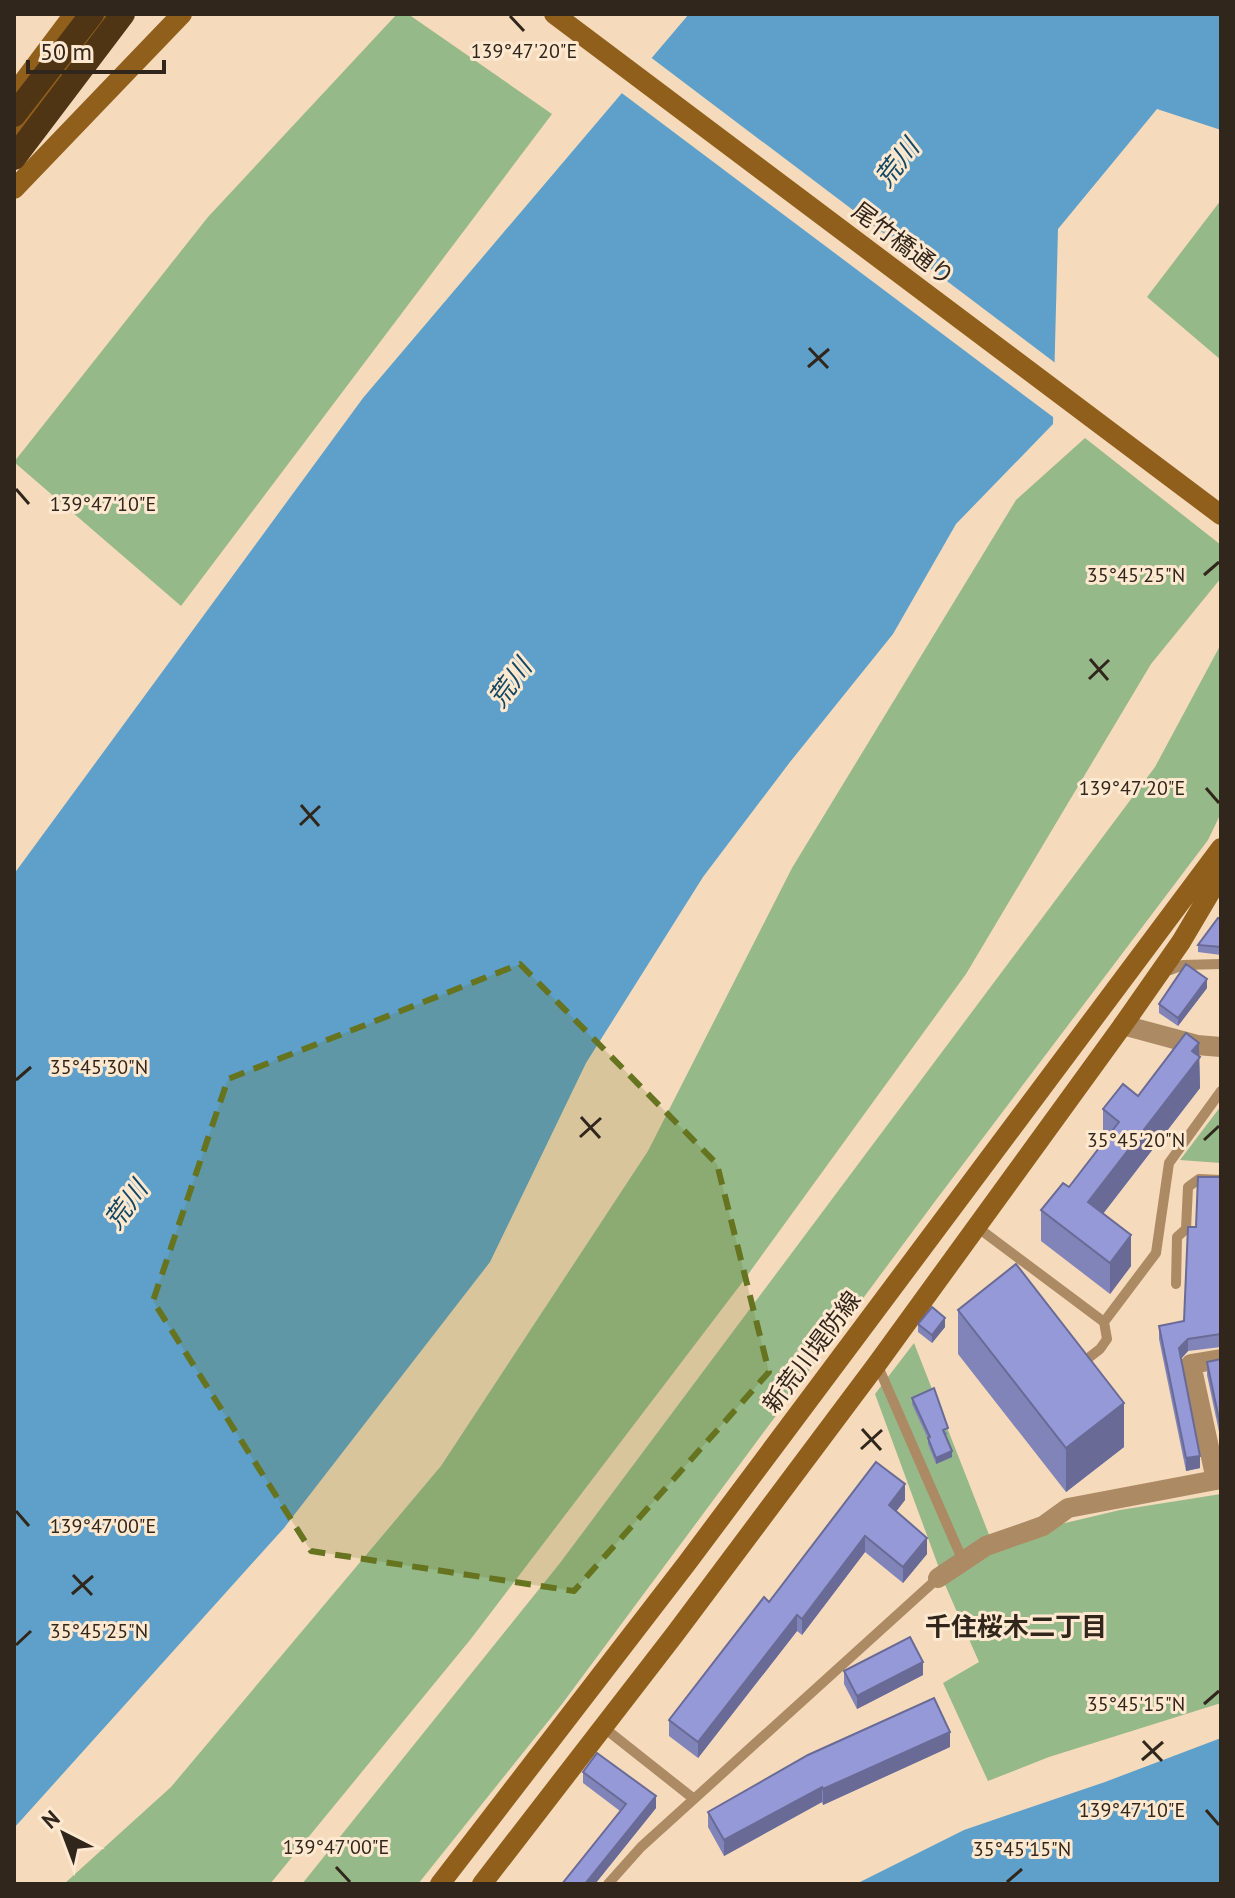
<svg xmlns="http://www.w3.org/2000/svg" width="1235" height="1898" font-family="'PT Sans','Noto Sans JP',sans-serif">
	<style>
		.green { fill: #96b989 }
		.water { fill: #5ea0ca }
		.pier { fill: #f5dabc }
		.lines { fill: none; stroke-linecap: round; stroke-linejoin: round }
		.service { stroke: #ac8a63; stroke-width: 10 }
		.minor { stroke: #ac8a63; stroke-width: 20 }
		.secondary { stroke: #915f1c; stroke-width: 20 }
		.motorway { stroke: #503514; stroke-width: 24 }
		.wall { fill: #8184b9 }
		.shaded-wall { fill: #696b96 }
		.building { fill: #9699d7; stroke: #696b96; stroke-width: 2 }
		.marked { fill: #667420; fill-opacity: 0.2; stroke: #667420; stroke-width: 6; stroke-dasharray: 16 10; stroke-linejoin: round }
		.ticks { fill: none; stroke: #30261b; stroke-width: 3 }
		.labels { text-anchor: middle; stroke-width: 6; stroke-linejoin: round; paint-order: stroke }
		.street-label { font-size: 24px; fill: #30261b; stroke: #fee8d0 }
		.water-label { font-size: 26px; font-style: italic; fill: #134864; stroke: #fee8d0 }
		.neighbourhood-label { font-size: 26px; font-weight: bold; fill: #30261b; stroke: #fee8d0 }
		.ticks-label { font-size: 20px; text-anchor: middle; fill: #30261b; stroke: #fee8d0; stroke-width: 6; stroke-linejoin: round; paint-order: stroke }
	</style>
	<rect width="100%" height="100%" fill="#f5dabc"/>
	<path class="green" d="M 397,14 L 408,14 L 552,114 L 181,606 L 14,462 L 208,217 Z
		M 1221,200 L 1221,360 L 1147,297 Z
		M 1085,438 L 1221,545 L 1221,578 L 1151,664 L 966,974 L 741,1284 L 470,1640 L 270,1884 L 64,1884 L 171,1787 L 441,1466 L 648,1151 L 792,868 L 1016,500 Z
		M 1221,644 L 1221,813 L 1208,840 L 936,1200 L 562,1704 L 418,1884 L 302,1884 L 560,1563 L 1155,767 Z
		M 1221,1106 L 1221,1163 L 1180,1160 Z
		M 914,1343 L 995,1550 L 1061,1524 L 1120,1510 L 1221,1494 L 1221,1703 L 1049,1757 L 988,1781 L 943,1683 L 979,1662 L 946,1587 L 875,1394 Z"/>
	<path class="water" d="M 689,14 L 1221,14 L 1221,130 L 1157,109 L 1058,229 L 1053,424 L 956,524 L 893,634 L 790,762 L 703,877 L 586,1063 L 490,1262 L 284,1528 L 14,1828 L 14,874 L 363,398 Z
		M 1221,1738 L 1221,1884 L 856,1884 L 964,1830 L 1105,1782 Z"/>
	<path class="pier" d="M 649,56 L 1058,365 L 1057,420 L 619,91 Z"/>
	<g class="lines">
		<path class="service" d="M 1164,969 L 1170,970 L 1183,965 L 1221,964
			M 977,1227 L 1104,1322 L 1156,1253 L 1169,1163 L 1221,1091
			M 1176,1284 L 1177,1237 L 1186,1229 L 1188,1187 L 1199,1179 L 1221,1180
			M 877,1364 L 963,1561
			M 1078,1366 L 1100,1349 L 1107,1339 L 1104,1322
			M 603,1727 L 694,1799
			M 608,1884 L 641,1847 L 938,1578"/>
		<path class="minor" d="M 1123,1025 L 1197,1045 L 1221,1047
			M 1216,1480 L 1191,1364 L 1221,1359
			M 938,1578 L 986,1546 L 1043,1526 L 1068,1508 L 1221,1479"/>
		<path class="secondary" d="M 554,14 L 1221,515
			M 14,94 L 74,14
			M 14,137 L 107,14
			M 14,189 L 182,14
			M 440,1884 L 687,1563 L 1221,848
			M 482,1884 L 675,1634 L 877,1364 L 1123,1025 L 1181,942 L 1213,888 L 1221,858"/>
		<path class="motorway" d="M 14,115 L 92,14
			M 14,158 L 123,14"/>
	</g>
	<path class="wall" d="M 1221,919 L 1221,955 L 1198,952 L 1198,945 Z
		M 1207,988 L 1178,1026 L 1159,1013 L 1159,1004 Z
		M 1199,1056 L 1200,1088 L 1103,1214 L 1131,1266 L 1110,1294 L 1041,1241 L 1041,1210 L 1069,1187 L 1104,1141 L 1103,1140 L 1103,1109 L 1138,1096 Z
		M 1221,1177 L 1221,1347 L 1188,1351 L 1181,1359 L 1200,1468 L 1186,1471 L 1159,1339 L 1159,1326 L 1184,1321 L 1196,1227 Z
		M 958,1310 L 1124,1447 L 1066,1492 L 958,1354 Z
		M 918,1324 L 945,1327 L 932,1343 L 918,1332 Z
		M 1221,1359 L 1221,1441 L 1207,1375 L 1207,1362 Z
		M 912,1398 L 948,1434 L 945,1435 L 952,1457 L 936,1464 L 928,1444 L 928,1439 L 912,1404 Z
		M 905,1500 L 896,1511 L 927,1554 L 903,1583 L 865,1552 L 802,1635 L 797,1631 L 698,1758 L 669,1736 L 669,1720 L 769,1602 Z
		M 844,1671 L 923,1675 L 857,1709 L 844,1684 Z
		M 950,1747 L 823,1805 L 822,1802 L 724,1856 L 708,1827 L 708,1812 Z
		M 583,1772 L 656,1808 L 595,1884 L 562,1884 L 620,1811 L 583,1783 Z"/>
	<path class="shaded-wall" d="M 1207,979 L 1207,988 L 1178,1026 L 1178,1018 Z
		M 1199,1043 L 1200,1088 L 1088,1233 L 1088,1202 Z
		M 1131,1235 L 1131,1266 L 1110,1294 L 1110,1263 Z
		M 945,1318 L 945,1327 L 932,1343 L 932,1335 Z
		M 1188,1339 L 1188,1351 L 1179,1361 L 1179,1348 Z
		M 1124,1403 L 1124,1447 L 1066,1492 L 1066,1448 Z
		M 952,1451 L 952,1457 L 936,1464 L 936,1458 Z
		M 1200,1456 L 1200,1468 L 1186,1471 L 1186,1458 Z
		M 905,1484 L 905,1500 L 889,1521 L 889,1505 Z
		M 865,1536 L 865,1552 L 802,1635 L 802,1619 Z
		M 927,1538 L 927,1554 L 903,1583 L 903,1567 Z
		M 797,1615 L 797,1631 L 698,1758 L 698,1742 Z
		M 923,1662 L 923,1675 L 857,1709 L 857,1696 Z
		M 950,1732 L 950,1747 L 823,1805 L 823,1789 Z
		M 822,1787 L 822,1802 L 724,1856 L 724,1840 Z
		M 656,1796 L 656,1808 L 595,1884 L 585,1884 Z"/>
	<path class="building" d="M 1218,918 L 1221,919 L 1221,947 L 1198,945 Z
		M 1186,964 L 1207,979 L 1178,1018 L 1159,1004 Z
		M 1186,1033 L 1199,1043 L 1192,1051 L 1200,1057 L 1088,1202 L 1131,1235 L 1110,1263 L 1041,1210 L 1063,1183 L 1069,1187 L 1119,1122 L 1103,1109 L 1123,1084 L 1138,1096 Z
		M 1198,1177 L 1221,1177 L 1221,1334 L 1188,1339 L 1179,1348 L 1200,1456 L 1186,1458 L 1159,1326 L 1184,1321 L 1188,1227 L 1196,1227 Z
		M 1016,1264 L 1124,1403 L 1066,1448 L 958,1310 Z
		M 932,1307 L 945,1318 L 932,1335 L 918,1324 Z
		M 1221,1359 L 1221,1429 L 1207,1362 Z
		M 934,1388 L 948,1428 L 943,1430 L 952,1451 L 936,1458 L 928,1438 L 930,1437 L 912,1398 Z
		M 876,1462 L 905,1484 L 889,1505 L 927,1538 L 903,1567 L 865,1536 L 802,1619 L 797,1615 L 698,1742 L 669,1720 L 764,1597 L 769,1602 Z
		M 910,1637 L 923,1662 L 857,1696 L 844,1671 Z
		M 934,1698 L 950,1732 L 823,1789 L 822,1787 L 724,1840 L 708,1812 L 808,1755 Z
		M 597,1753 L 656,1796 L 585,1884 L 562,1884 L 626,1804 L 583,1772 Z"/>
	<path class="marked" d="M 520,964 L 717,1164 L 769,1372 L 574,1591 L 311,1551 L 153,1301 L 228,1079 Z"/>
	<path class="ticks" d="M 510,16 L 524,31M 809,348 L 828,368M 808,367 L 829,349M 16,489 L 29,504M 1204,575 L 1219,562M 1090,659 L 1108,680M 1089,679 L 1109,660M 1206,788 L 1219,803M 301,805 L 319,826M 300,825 L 320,806M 16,1080 L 31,1067M 581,1117 L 600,1138M 580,1137 L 601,1118M 1204,1140 L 1219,1126M 862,1429 L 881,1450M 861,1449 L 882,1430M 16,1511 L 29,1526M 73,1575 L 92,1595M 72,1594 L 93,1576M 16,1645 L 31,1631M 1204,1704 L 1219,1691M 1143,1741 L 1162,1761M 1142,1760 L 1163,1742M 1206,1810 L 1219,1825M 336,1867 L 350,1882M 1007,1882 L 1022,1869"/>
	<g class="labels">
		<g class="street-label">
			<text transform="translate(903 244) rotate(37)" y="8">尾竹橋通り</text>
			<text transform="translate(812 1352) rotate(-53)" y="8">新荒川堤防線</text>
		</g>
		<g class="water-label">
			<text transform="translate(897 163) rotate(-52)" y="9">荒川</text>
			<text transform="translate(510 683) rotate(-54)" y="9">荒川</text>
			<text transform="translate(126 1205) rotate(-54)" y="9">荒川</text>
		</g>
		<g class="neighbourhood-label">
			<text x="1016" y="1636">千住桜木二丁目</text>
		</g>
	</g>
	<g class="ticks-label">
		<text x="524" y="58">139°47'20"E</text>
		<text x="103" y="511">139°47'10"E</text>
		<text x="1136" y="582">35°45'25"N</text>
		<text x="1132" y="795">139°47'20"E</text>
		<text x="99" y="1074">35°45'30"N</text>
		<text x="1136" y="1147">35°45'20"N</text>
		<text x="103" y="1533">139°47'00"E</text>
		<text x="99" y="1638">35°45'25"N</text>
		<text x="1136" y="1711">35°45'15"N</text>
		<text x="1132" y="1817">139°47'10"E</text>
		<text x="336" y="1854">139°47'00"E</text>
		<text x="1022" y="1856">35°45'15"N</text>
	</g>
	<rect width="1235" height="1898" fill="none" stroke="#30261b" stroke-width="32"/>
	<g transform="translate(64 1834) rotate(318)" stroke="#fee8d0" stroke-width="6" paint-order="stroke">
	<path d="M0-6L14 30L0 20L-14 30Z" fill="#30261b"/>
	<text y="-12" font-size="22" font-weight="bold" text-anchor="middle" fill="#30261b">N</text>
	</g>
	<path d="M28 60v12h136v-12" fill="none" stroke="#30261b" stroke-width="4"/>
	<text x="40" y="60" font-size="24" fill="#30261b" stroke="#fee8d0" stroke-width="6" paint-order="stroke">50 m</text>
</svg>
